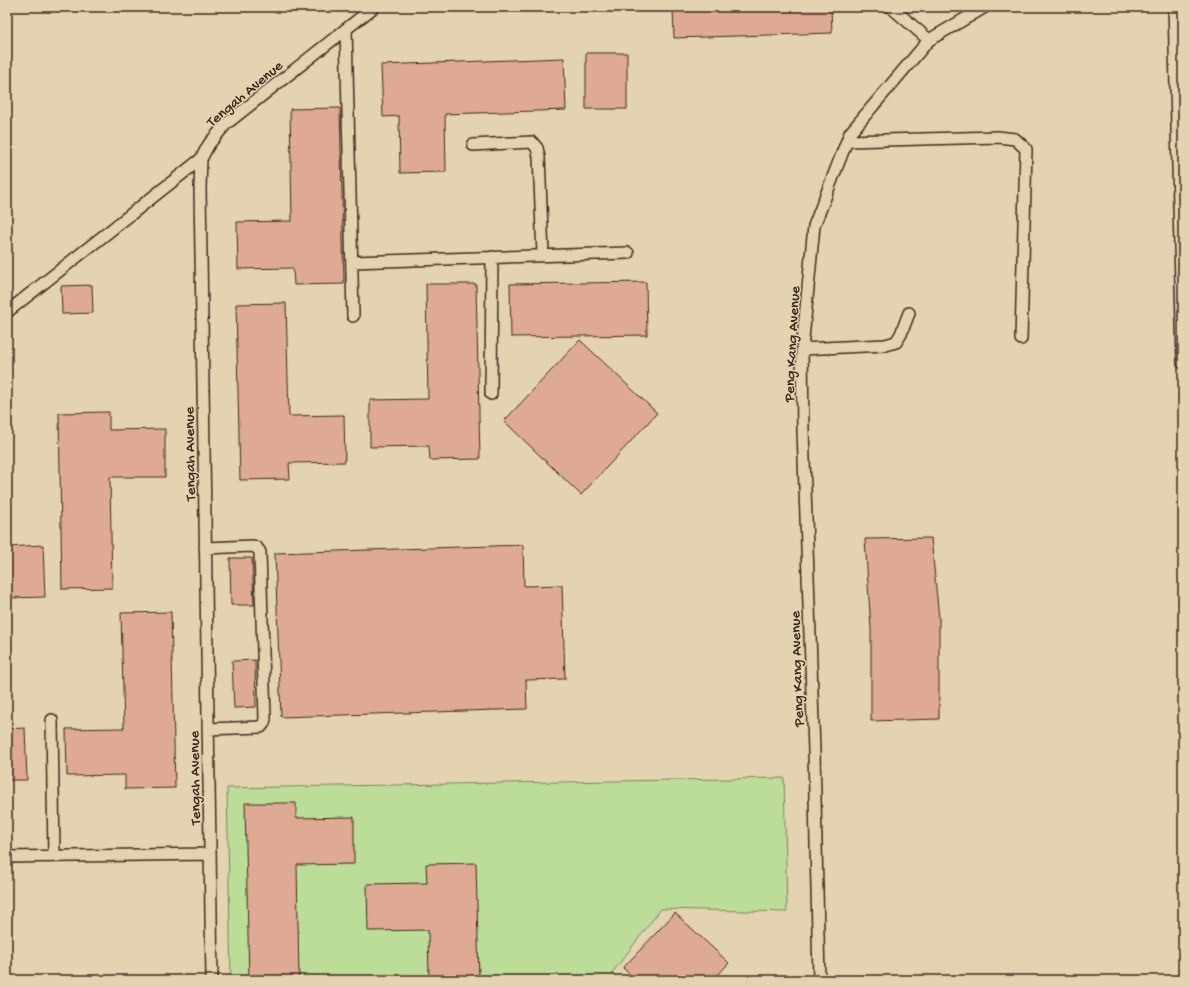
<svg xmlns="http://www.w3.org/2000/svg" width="1190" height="987" font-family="'Gochi Hand',sans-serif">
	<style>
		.green { fill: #bbdd97; stroke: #7b845a }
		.building { fill: #dfaa94; stroke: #3b2a1e }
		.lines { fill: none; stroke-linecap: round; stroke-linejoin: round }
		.lane-casing { stroke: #3b2a1e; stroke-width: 14 }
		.lane { stroke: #e4d3b0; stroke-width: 11 }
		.labels { text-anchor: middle; stroke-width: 3; stroke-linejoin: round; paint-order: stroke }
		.street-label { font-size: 15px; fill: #3b2a1e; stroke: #e4d3b0 }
	</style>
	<rect width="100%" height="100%" fill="#e4d3b0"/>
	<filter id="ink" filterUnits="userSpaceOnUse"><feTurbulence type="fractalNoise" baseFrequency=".025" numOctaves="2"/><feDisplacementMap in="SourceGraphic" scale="8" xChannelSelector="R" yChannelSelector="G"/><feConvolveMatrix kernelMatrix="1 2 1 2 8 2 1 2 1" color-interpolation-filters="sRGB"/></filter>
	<g filter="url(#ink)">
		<path class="green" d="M 784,778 L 787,912 L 661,909 L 612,973 L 618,980 L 231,980 L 227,788 Z"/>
		<path class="building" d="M 673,7 L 831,7 L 832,33 L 674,38 Z
			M 586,53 L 627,53 L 627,109 L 586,109 Z
			M 564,58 L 566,110 L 445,114 L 446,172 L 400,173 L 399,116 L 383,117 L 381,65 Z
			M 340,108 L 344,284 L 294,285 L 293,268 L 238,269 L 237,222 L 292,221 L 290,109 Z
			M 646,282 L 647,335 L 511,337 L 510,284 Z
			M 426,284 L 476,284 L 480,459 L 430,460 L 429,446 L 370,447 L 370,400 L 428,399 Z
			M 92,285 L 93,313 L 62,314 L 61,286 Z
			M 286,303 L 289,416 L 344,415 L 345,462 L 289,463 L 290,479 L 240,480 L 236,304 Z
			M 580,340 L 657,413 L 581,495 L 504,421 Z
			M 109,412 L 109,430 L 165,429 L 165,477 L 110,477 L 112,588 L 62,589 L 59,413 Z
			M 931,538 L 939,618 L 939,719 L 871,721 L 871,629 L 865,539 Z
			M 43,545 L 45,597 L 7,598 L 7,547 Z
			M 523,545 L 524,586 L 562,585 L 565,679 L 526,680 L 527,709 L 281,717 L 275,553 Z
			M 230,558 L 252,558 L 254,605 L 231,605 Z
			M 171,612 L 175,788 L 125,789 L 125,775 L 67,776 L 66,729 L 124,728 L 121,613 Z
			M 255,660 L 256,707 L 234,708 L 232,661 Z
			M 25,728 L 27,780 L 7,780 L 7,729 Z
			M 245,803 L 296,803 L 296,818 L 354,817 L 354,864 L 297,865 L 299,979 L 249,979 Z
			M 476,863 L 479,980 L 429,980 L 428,930 L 368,931 L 367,884 L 427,883 L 426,864 Z
			M 675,913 L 729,963 L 713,980 L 636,980 L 623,968 Z"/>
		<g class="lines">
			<g class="lane-casing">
				<path id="lane" d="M 891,7 L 929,40
					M 1174,7 L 1183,363
					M 346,29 L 353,316
					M 847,141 L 998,137 L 1015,139 L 1026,149 L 1021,339
					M 473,145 L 532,142 L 537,148 L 539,157 L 543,255
					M 352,262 L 628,253
					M 7,312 L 201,159
					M 802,349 L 885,345 L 896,342 L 901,334 L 909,313
					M 491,394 L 492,257
					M 205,548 L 253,546 L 257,548 L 260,552 L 265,719 L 264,723 L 261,727 L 208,729
					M 52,720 L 54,856
					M 7,857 L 210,854
					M 212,980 L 200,188 L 201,159 L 209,144 L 226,124 L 374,7
					M 819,980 L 814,751 L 803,430 L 802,349 L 814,226 L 850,133 L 929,40 L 985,7"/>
			</g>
			<use href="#lane" class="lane"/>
		</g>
	</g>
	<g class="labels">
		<g class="street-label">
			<text transform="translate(244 93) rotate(-40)" y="5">Tengah Avenue</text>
			<text transform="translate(791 344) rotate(-87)" y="5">Peng Kang Avenue</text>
			<text transform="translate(189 454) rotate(-91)" y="5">Tengah Avenue</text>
			<text transform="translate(796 669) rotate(-92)" y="5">Peng Kang Avenue</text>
			<text transform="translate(194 778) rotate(-91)" y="5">Tengah Avenue</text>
		</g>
	</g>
	<rect width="1190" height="987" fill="none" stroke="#e4d3b0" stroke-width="24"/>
	<rect x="12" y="12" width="1166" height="963" fill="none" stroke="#3b2a1e" stroke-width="1.5" filter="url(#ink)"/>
</svg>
